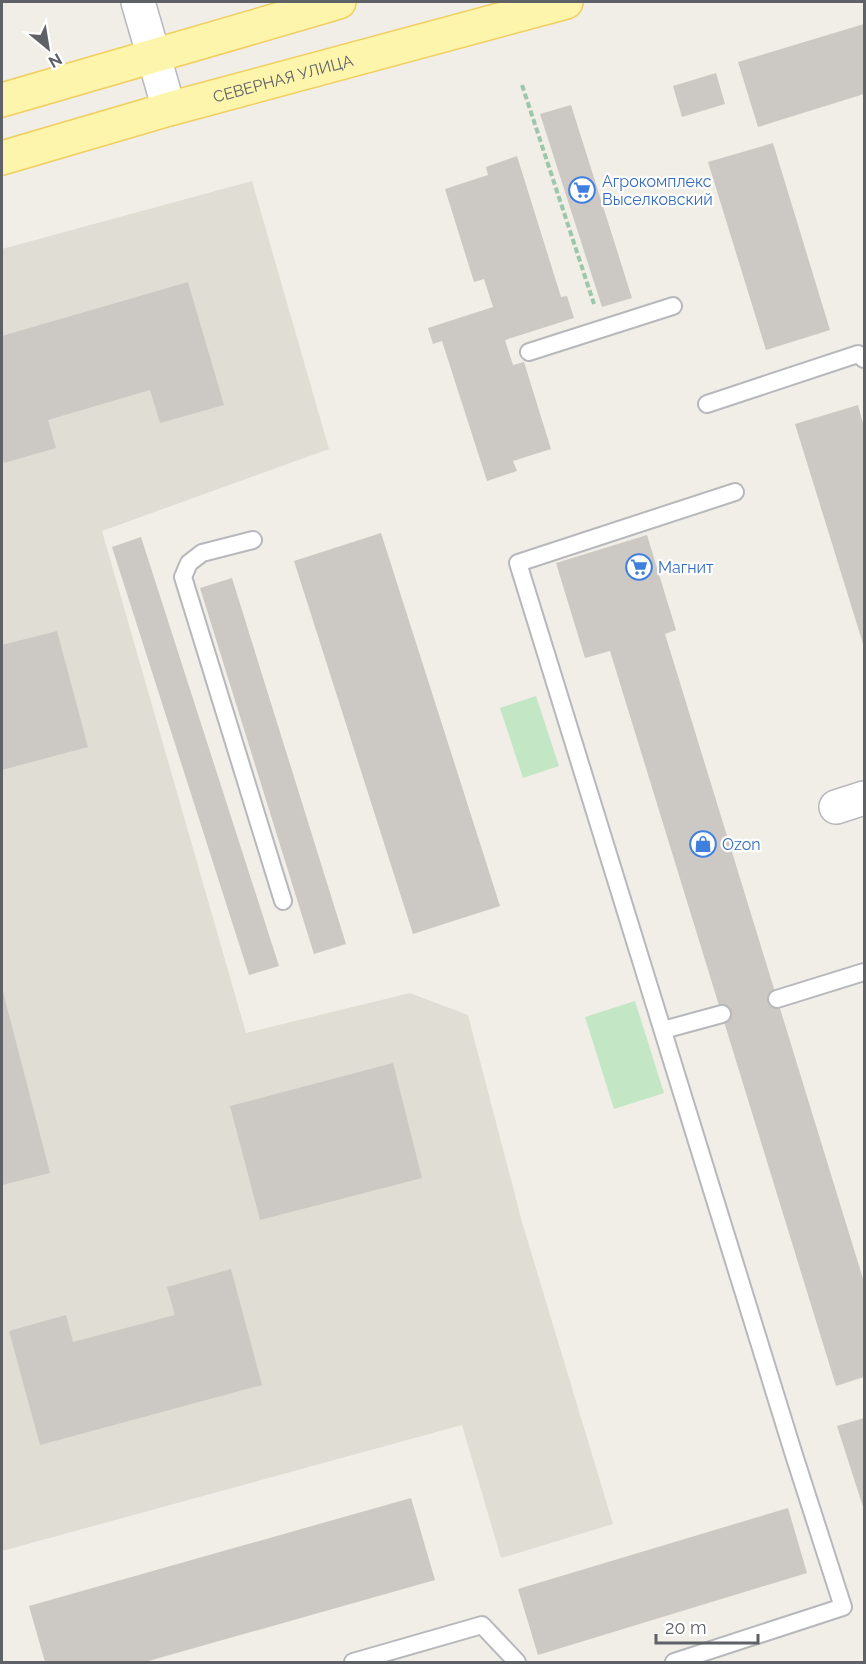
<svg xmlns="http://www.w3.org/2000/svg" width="866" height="1664" font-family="Raleway,sans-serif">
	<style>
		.education { fill: #e0ddd4 }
		.green { fill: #c3e7c5 }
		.building { fill: #ccc8c3 }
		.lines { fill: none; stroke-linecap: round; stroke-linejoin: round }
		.lane-casing { stroke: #b6b8bc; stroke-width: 20 }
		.street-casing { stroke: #b6b8bc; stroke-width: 36 }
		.primary-casing { stroke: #f0cf5f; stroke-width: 36 }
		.path { stroke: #9cc7ab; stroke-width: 4; stroke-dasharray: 6 3; stroke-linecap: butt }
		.lane { stroke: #fff; stroke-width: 16 }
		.street { stroke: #fff; stroke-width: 33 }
		.primary { stroke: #fef5ad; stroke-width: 33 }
		.labels { text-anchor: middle; stroke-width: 4.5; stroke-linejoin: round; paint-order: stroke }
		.street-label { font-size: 16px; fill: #5e6166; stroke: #fff }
		.shop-label { font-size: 16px; fill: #366cbe; stroke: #fff; text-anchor: start }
	</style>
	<rect width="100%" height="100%" fill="#f0eee6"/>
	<path class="education" d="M 252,181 L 329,449 L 102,531 L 246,1033 L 410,993 L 468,1015 L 522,1222 L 613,1524 L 501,1558 L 462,1425 L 2,1551 L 2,249 Z"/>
	<path class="green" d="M 536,696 L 559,766 L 523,778 L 500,708 Z
		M 635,1001 L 664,1093 L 614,1109 L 585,1017 Z"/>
	<path class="building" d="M 864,24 L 864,94 L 758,127 L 738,62 Z
		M 716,73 L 725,104 L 682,117 L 673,86 Z
		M 571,105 L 632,298 L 602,307 L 540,114 Z
		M 773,143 L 830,330 L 766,350 L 708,162 Z
		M 517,156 L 561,297 L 567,296 L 574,318 L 505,340 L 513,365 L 524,362 L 551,449 L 513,461 L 517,471 L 487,481 L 442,341 L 433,344 L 428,328 L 493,307 L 484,279 L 474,282 L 445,189 L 488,175 L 486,167 Z
		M 188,282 L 224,405 L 160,423 L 150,390 L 48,420 L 56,448 L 4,463 L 2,455 L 2,336 Z
		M 858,405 L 864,427 L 864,647 L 795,424 Z
		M 381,533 L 500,906 L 413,934 L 294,561 Z
		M 647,535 L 676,630 L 665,634 L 864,1282 L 864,1377 L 836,1386 L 610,651 L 585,658 L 556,563 Z
		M 141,537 L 279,966 L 249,975 L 112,547 Z
		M 232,578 L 346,944 L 314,954 L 200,588 Z
		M 57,631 L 88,747 L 2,770 L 2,645 Z
		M 2,988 L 50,1173 L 2,1185 Z
		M 393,1063 L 422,1178 L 260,1220 L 230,1106 Z
		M 231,1269 L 262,1385 L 40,1445 L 9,1331 L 66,1315 L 73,1342 L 175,1315 L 167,1287 Z
		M 864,1418 L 864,1510 L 837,1426 Z
		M 411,1498 L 435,1580 L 145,1662 L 45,1662 L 29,1606 Z
		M 788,1508 L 807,1573 L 538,1655 L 518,1589 Z"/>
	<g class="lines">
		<g class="lane-casing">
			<path id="lane" d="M 529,352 L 673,306
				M 707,404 L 858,354 L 864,359
				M 253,540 L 202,553 L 189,563 L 183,577 L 283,901
				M 777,999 L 864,972
				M 663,1030 L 722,1014
				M 353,1662 L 482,1625 L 517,1662
				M 674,1662 L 843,1607 L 794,1455 L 518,563 L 735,492"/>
		</g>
		<g class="street-casing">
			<path id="street" d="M 138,2 L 169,109
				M 836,807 L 864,798"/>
		</g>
		<g class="primary-casing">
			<g id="primary">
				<path d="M 2,100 L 339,2"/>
				<path id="s1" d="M 2,158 L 169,109 L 566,2"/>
			</g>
		</g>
		<path class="path" d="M 522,85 L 594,304"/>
		<use href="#lane" class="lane"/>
		<use href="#street" class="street"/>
		<use href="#primary" class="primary"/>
	</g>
	<defs>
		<g id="supermarket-ring" transform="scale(1.35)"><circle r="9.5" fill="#fff" stroke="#3f7fe0" stroke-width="1.5"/><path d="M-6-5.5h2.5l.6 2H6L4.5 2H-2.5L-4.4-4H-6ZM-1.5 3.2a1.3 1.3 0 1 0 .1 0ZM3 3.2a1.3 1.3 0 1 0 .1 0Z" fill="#3f7fe0"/></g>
		<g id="shop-ring" transform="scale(1.35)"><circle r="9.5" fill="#fff" stroke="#3f7fe0" stroke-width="1.5"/><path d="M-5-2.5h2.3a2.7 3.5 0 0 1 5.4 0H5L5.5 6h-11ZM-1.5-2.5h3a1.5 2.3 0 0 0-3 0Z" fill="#3f7fe0"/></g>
	</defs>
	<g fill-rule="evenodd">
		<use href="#supermarket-ring" x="582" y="190"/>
		<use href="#supermarket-ring" x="639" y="567"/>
		<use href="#shop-ring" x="703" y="844"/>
	</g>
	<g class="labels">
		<g class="street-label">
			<text dy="6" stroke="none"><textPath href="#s1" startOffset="292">СЕВЕРНАЯ УЛИЦА</textPath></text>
		</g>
		<g class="shop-label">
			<text x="602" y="187">Агрокомплекс<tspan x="602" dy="18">Выселковский</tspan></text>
			<text x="658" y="573">Магнит</text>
			<text x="722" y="850">Ozon</text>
		</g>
	</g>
	<rect width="866" height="1664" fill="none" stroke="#5e6166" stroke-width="6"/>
	<g transform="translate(48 48) rotate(150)" stroke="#ffffff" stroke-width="4.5" paint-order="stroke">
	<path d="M0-4.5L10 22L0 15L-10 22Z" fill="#5e6166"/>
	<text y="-9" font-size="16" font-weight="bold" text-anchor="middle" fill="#5e6166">N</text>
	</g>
	<path d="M656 1634v9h102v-9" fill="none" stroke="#5e6166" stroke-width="3"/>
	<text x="665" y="1634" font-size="18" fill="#5e6166" stroke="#ffffff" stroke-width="4.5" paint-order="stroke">20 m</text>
</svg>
